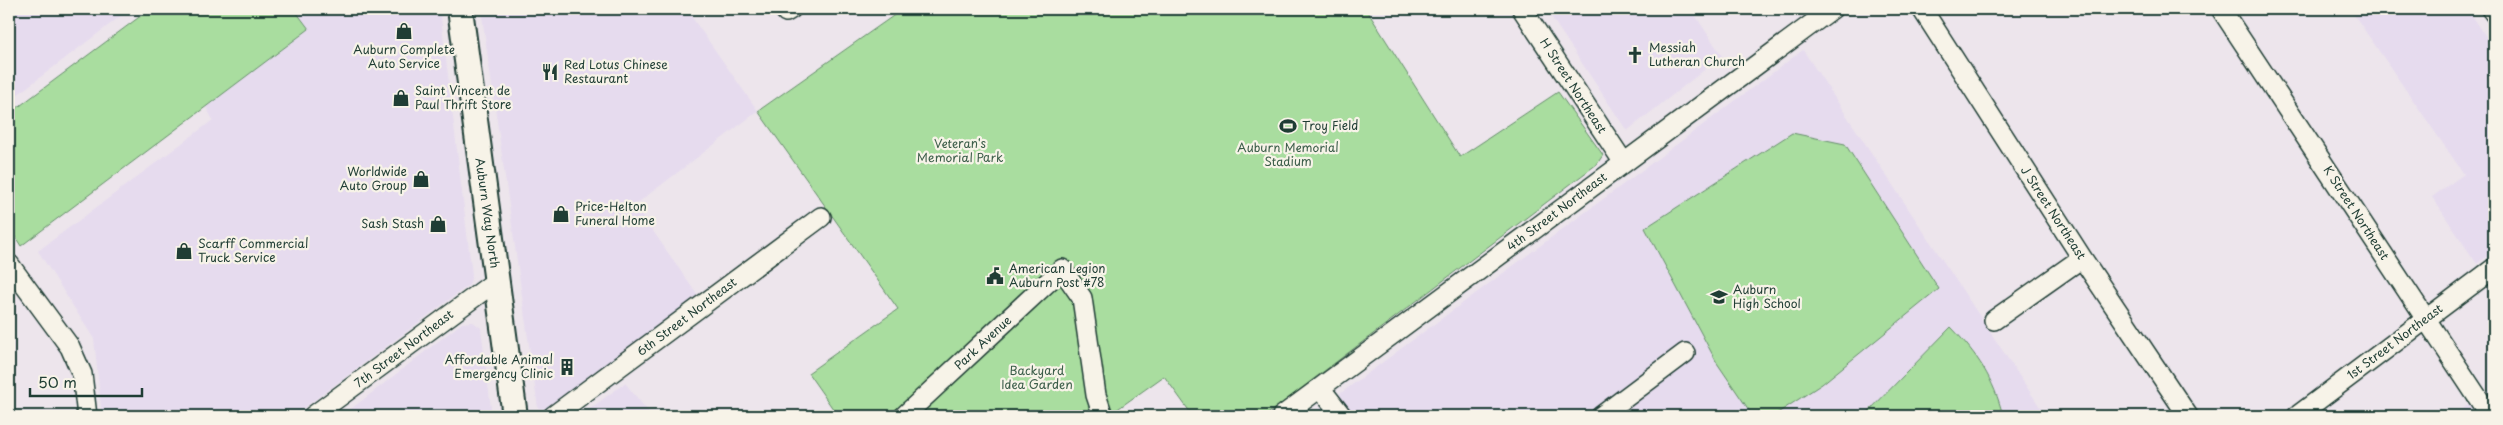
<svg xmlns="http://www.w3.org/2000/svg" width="2503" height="425" font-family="'Playpen Sans',sans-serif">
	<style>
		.built { fill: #e6dbee }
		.green { fill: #a9dd9f; stroke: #648d6a }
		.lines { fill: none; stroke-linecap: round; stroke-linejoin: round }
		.minor-casing { stroke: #1f3d34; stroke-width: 22 }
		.major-casing { stroke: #1f3d34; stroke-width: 28 }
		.minor { stroke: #f7f3e8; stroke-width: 19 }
		.major { stroke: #f7f3e8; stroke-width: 24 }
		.labels { text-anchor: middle; stroke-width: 4.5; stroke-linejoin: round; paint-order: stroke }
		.poi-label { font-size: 12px; fill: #1f3d34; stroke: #f7f3e8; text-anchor: start }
		.street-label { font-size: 12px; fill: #1f3d34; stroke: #f7f3e8 }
		.park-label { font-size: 12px; fill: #3b5d49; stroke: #f7f3e8 }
	</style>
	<rect width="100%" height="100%" fill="#ede5ec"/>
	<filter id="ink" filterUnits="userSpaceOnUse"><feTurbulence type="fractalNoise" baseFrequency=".02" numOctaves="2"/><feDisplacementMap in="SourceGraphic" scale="10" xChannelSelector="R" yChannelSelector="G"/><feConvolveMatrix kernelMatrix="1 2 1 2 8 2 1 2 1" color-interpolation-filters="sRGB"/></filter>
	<g filter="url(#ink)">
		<path class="built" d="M 9,9 L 130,9 L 9,101 Z
			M 294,9 L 440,9 L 472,275 L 469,285 L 293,416 L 102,416 L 94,339 L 38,251 L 213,120 L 206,107 L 309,29 Z
			M 481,9 L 686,9 L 758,111 L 635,205 L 698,296 L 548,409 L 538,408 Z
			M 1546,9 L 1691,9 L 1722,56 L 1627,131 Z
			M 2350,9 L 2468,9 L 2494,49 L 2494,251 L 2477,264 L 2432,197 L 2464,174 Z
			M 1803,50 L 2046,416 L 1310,416 L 1633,177 Z
			M 473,322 L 481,328 L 492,416 L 342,416 L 462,323 Z
			M 625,383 L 652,416 L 580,416 Z
			M 2494,386 L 2494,416 L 2453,416 Z"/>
		<path class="green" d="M 150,9 L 294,9 L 309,29 L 21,246 L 9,227 L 9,114 Z
			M 903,9 L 1366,9 L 1460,157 L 1558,92 L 1603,155 L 1597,164 L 1265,416 L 1193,416 L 1164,376 L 1112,413 L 1113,416 L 838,416 L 808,373 L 898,309 L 758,111 Z
			M 1792,133 L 1845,144 L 1939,289 L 1822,384 L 1773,416 L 1753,416 L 1717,363 L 1645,228 Z
			M 1951,327 C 1977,354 1994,379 2003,416 L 1864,416 Z"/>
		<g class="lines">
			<g class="minor-casing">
				<path id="minor" d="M 784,9 L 786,12 L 791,9
					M 1522,9 L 1624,163
					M 1922,9 L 2082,258 L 2188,416
					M 2221,9 L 2490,416
					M 2491,9 L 2494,13
					M 9,264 L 70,347 L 82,374 L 87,416
					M 1994,320 L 2082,258
					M 1321,389 L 1342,416
					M 313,416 L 496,281
					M 553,416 L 821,217
					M 904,416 L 1062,269 L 1082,298 L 1096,395 L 1103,416
					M 1282,416 L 1832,9
					M 1601,416 L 1685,353
					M 2297,416 L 2494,268"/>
			</g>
			<g class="major-casing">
				<path id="major" d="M 460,9 L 515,416"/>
			</g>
			<use href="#minor" class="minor"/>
			<use href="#major" class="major"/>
		</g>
	</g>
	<defs>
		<g id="shop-bare" transform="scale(1.35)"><path d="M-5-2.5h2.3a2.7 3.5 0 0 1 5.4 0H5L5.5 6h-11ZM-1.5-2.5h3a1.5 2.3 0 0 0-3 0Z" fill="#1f3d34" stroke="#f7f3e8" stroke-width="2.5" paint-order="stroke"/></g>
		<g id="church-bare" transform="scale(1.35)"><path d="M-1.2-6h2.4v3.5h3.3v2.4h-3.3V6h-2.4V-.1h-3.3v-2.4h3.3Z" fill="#1f3d34" stroke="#f7f3e8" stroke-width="2.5" paint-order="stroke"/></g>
		<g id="restaurant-bare" transform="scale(1.35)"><path d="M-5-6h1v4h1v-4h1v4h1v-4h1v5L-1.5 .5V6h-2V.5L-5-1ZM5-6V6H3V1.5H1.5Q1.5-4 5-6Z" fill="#1f3d34" stroke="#f7f3e8" stroke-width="2.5" paint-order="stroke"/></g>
		<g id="stadium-bare" transform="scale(1.35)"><path d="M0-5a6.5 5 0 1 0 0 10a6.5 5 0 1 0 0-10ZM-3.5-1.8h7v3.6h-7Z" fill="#1f3d34" stroke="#f7f3e8" stroke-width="2.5" paint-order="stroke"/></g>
		<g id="civic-bare" transform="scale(1.35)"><path d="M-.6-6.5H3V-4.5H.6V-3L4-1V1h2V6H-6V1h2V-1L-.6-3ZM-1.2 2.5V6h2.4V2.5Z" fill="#1f3d34" stroke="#f7f3e8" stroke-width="2.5" paint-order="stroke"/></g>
		<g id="school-bare" transform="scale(1.35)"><path d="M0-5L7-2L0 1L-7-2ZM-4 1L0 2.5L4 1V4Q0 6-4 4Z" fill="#1f3d34" stroke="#f7f3e8" stroke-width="2.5" paint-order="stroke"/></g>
		<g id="building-bare" transform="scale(1.35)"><path d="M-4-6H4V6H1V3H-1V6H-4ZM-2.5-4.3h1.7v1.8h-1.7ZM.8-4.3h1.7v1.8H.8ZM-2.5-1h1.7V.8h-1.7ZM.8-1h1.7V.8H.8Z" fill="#1f3d34" stroke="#f7f3e8" stroke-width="2.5" paint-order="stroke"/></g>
	</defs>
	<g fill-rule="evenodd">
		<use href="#shop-bare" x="404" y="31"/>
		<use href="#church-bare" x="1635" y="55"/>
		<use href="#restaurant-bare" x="550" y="72"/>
		<use href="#shop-bare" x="401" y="98"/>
		<use href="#stadium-bare" x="1288" y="126"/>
		<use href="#shop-bare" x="421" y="179"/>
		<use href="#shop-bare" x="561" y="214"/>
		<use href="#shop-bare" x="438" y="224"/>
		<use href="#shop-bare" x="184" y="251"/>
		<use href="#civic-bare" x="995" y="276"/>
		<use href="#school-bare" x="1719" y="297"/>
		<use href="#building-bare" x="567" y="367"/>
	</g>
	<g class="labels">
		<g class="poi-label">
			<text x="1649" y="52">Messiah<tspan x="1649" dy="14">Lutheran Church</tspan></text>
			<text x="404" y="54" text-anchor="middle">Auburn Complete<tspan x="404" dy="14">Auto Service</tspan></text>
			<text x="564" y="69">Red Lotus Chinese<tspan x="564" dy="14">Restaurant</tspan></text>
			<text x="415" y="95">Saint Vincent de<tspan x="415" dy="14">Paul Thrift Store</tspan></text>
			<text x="1302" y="130">Troy Field</text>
			<text x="407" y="176" text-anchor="end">Worldwide<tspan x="407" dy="14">Auto Group</tspan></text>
			<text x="575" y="211">Price-Helton<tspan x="575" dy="14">Funeral Home</tspan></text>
			<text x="424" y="228" text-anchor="end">Sash Stash</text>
			<text x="198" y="248">Scarff Commercial<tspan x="198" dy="14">Truck Service</tspan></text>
			<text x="1009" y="273">American Legion<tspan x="1009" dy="14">Auburn Post #78</tspan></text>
			<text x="1733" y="294">Auburn<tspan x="1733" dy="14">High School</tspan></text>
			<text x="553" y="364" text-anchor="end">Affordable Animal<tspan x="553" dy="14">Emergency Clinic</tspan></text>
		</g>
		<g class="street-label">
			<text transform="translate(1573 86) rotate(57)" y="4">H Street Northeast</text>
			<text transform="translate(1557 212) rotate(-37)" y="4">4th Street Northeast</text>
			<text transform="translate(487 213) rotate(82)" y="4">Auburn Way North</text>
			<text transform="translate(2053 213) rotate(57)" y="4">J Street Northeast</text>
			<text transform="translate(2356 213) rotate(57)" y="4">K Street Northeast</text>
			<text transform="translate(687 317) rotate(-37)" y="4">6th Street Northeast</text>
			<text transform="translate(2395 342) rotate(-37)" y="4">1st Street Northeast</text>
			<text transform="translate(983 343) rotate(-43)" y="4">Park Avenue</text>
			<text transform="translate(404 349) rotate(-37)" y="4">7th Street Northeast</text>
		</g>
		<g class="park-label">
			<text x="960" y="148">Veteran's<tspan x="960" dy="14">Memorial Park</tspan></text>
			<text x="1288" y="152">Auburn Memorial<tspan x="1288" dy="14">Stadium</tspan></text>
			<text x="1037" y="375">Backyard<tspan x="1037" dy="14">Idea Garden</tspan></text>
		</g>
	</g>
	<rect width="2503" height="425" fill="none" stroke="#f7f3e8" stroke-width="30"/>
	<rect x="15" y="15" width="2473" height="395" fill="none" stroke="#1f3d34" stroke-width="2" filter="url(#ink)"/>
	<path d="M30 388v8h112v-8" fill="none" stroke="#1f3d34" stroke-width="2.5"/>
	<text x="38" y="388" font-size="15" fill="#1f3d34" stroke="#f7f3e8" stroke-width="4" paint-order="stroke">50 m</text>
</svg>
